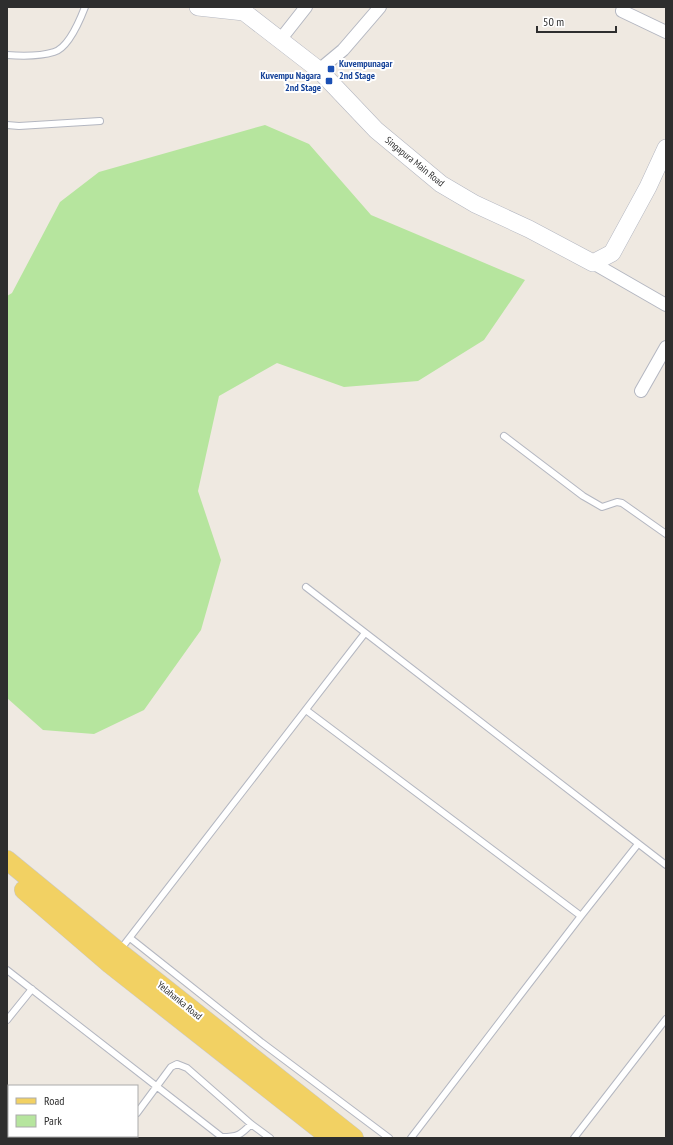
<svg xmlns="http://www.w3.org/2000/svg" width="673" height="1145" font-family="'PT Sans Narrow',sans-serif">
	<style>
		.green { fill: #b6e59e }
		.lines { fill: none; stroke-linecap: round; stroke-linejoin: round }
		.lane-casing { stroke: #b4b7c1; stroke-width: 8 }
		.street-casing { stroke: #b4b7c1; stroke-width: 14 }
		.secondary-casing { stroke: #b4b7c1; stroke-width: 18 }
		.primary-casing { stroke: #c9c9c9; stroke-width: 20 }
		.lane { stroke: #fff; stroke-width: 6 }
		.street { stroke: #fff; stroke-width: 12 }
		.secondary { stroke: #fff; stroke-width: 17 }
		.primary { stroke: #f2d163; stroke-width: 19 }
		.transit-dot { fill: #1a4fb4; stroke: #fff; stroke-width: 1.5 }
		.labels { text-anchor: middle; stroke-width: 4; stroke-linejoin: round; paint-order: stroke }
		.transit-label { font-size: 10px; font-weight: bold; fill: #164399; stroke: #fff; text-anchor: start }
		.street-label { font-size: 10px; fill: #2e2e2e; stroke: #fff }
	</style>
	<rect width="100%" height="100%" fill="#efe9e1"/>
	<path class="green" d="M 265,125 L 309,144 L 371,215 L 525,280 L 484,340 L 418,381 L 344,387 L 277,363 L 219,396 L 198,491 L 221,560 L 201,630 L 144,710 L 94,734 L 43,730 L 7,698 L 7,296 L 12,293 L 60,202 L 99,172 Z"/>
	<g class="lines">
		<g class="lane-casing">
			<path id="lane" d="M 7,55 C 20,56 41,56 54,52 C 68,48 80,20 85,7
				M 7,125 L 19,126 L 100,121
				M 504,436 L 583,496 L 602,507 L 617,502 L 622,503 L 666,534
				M 306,587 L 666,865
				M 306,710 L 581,916 L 518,998 L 411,1138
				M 581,916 L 638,844
				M 130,938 L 261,1042 L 389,1138
				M 120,950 L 365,633
				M 7,970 L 223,1138
				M 7,1020 L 32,989
				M 7,1113 L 9,1115
				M 137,1113 L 171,1067 L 177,1064 L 187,1068 L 251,1124 L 270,1138
				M 36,1136 L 38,1138
				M 222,1137 C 237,1137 241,1135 251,1124
				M 117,1138 L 118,1136
				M 574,1138 L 666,1019"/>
		</g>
		<g class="street-casing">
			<path id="street" d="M 624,7 L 622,11 L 666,32
				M 280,40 L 306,7
				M 319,70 L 343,50 L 380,7
				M 593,263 L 666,305
				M 641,391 L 666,347"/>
		</g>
		<g class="secondary-casing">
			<path id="secondary" d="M 198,7 L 244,12 L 319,70 L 376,130 L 441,184 L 475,204 L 529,229 L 593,263 L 612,253 L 648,187 L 666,148"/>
		</g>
		<g class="primary-casing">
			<path id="primary" d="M 7,860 L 119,952 L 354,1138
				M 24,890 L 110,964 L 331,1138"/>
		</g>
		<use href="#lane" class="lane"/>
		<use href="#street" class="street"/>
		<use href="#secondary" class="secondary"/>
		<use href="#primary" class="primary"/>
	</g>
	<g class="transit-dot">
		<rect x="327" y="65" width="8" height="8" rx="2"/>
		<rect x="325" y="77" width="8" height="8" rx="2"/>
	</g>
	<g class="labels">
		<g class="transit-label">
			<text x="339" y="67">Kuvempunagar<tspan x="339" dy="12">2nd Stage</tspan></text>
			<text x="321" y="79" text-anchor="end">Kuvempu Nagara<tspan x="321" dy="12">2nd Stage</tspan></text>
		</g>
		<g class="street-label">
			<text transform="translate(415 161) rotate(39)" y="4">Singapura Main Road</text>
			<text transform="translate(180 1000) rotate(39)" y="4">Yelahanka Road</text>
		</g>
	</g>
	<rect width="673" height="1145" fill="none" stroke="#2e2e2e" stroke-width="16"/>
	<rect x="8" y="1085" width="130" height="52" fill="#ffffff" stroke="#ababab"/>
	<rect x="16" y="1098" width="20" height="6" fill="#f2d163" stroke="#ababab"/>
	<text x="44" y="1105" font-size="12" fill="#2e2e2e">Road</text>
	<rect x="16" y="1115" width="20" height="12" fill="#b6e59e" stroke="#ababab"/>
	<text x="44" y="1125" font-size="12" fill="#2e2e2e">Park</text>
	<path d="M537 26v6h79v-6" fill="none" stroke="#2e2e2e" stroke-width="2"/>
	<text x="543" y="26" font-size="12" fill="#2e2e2e" stroke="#ffffff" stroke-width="3" paint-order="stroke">50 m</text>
</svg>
